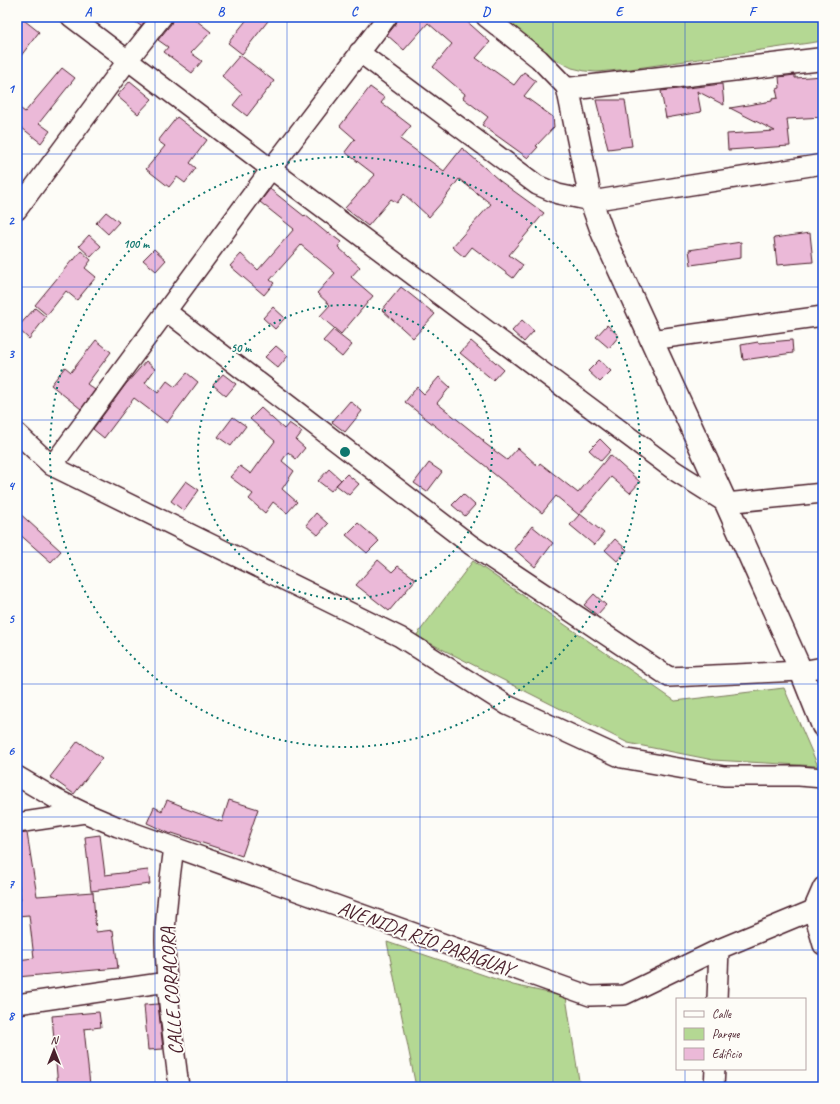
<svg xmlns="http://www.w3.org/2000/svg" width="840" height="1104" font-family="Caveat,sans-serif">
	<style>
		.green { fill: #b4d893; stroke: #7f7c5f }
		.building { fill: #ebb9d8; stroke: #4a1f2b }
		.lines { fill: none; stroke-linecap: round; stroke-linejoin: round }
		.street-casing { stroke: #4a1f2b; stroke-width: 22 }
		.secondary-casing { stroke: #4a1f2b; stroke-width: 25 }
		.street { stroke: #fdfcf7; stroke-width: 19 }
		.secondary { stroke: #fdfcf7; stroke-width: 22 }
		.grid { fill: none; stroke: #1d4ed8; stroke-width: 1; stroke-opacity: 0.55 }
		.ring { fill: none; stroke: #0f766e; stroke-width: 2; stroke-dasharray: 2 4 }
		.labels { text-anchor: middle; stroke-width: 4; stroke-linejoin: round; paint-order: stroke }
		.street-label { font-size: 20px; fill: #4a1f2b; stroke: #fdfcf7 }
		.centre { fill: #0f766e; stroke: #fdfcf7; stroke-width: 2 }
		.ring-label { font-size: 12px; text-anchor: middle; font-weight: bold; fill: #0f766e; stroke: #fdfcf7; stroke-width: 4; stroke-linejoin: round; paint-order: stroke }
		.neatline { fill: none; stroke: #1d4ed8; stroke-width: 1.5 }
		.grid-label { font-size: 13px; text-anchor: middle; font-weight: bold; fill: #1d4ed8 }
	</style>
	<rect width="100%" height="100%" fill="#fdfcf7"/>
	<filter id="ink" filterUnits="userSpaceOnUse"><feTurbulence type="fractalNoise" baseFrequency=".025" numOctaves="2"/><feDisplacementMap in="SourceGraphic" scale="8" xChannelSelector="R" yChannelSelector="G"/><feConvolveMatrix kernelMatrix="1 2 1 2 8 2 1 2 1" color-interpolation-filters="sRGB"/></filter>
	<g filter="url(#ink)">
		<path class="green" d="M 501,17 L 823,17 L 823,41 L 630,69 L 597,72 L 585,71 L 572,68 L 556,60 Z
			M 473,561 L 675,701 L 784,688 L 818,766 L 713,760 L 628,743 L 416,636 Z
			M 387,942 L 513,985 L 566,997 L 580,1087 L 416,1087 Z"/>
		<path class="building" d="M 17,17 L 20,17 L 39,32 L 17,61 Z
			M 128,17 L 148,17 L 141,26 Z
			M 173,17 L 192,17 L 211,32 L 191,53 L 202,61 L 192,73 L 164,52 L 168,47 L 158,40 L 171,24 Z
			M 249,17 L 271,17 L 242,54 L 228,43 Z
			M 398,17 L 462,17 L 490,42 L 476,58 L 514,85 L 524,72 L 536,81 L 524,96 L 553,117 L 554,127 L 536,146 L 538,147 L 528,158 L 482,125 L 488,117 L 463,98 L 465,94 L 433,67 L 452,44 L 428,23 L 404,50 L 387,35 L 396,24 Z
			M 240,55 L 274,81 L 247,116 L 233,105 L 242,94 L 222,76 Z
			M 62,68 L 75,78 L 39,123 L 50,131 L 41,143 L 17,124 L 17,106 L 25,112 Z
			M 795,75 L 795,78 L 823,76 L 823,117 L 787,119 L 790,146 L 728,150 L 727,134 L 775,131 L 730,108 L 772,101 L 772,99 L 778,98 L 776,89 L 780,88 L 779,77 Z
			M 130,81 L 152,99 L 138,114 L 117,96 Z
			M 722,84 L 724,105 L 697,91 L 701,112 L 666,118 L 661,91 Z
			M 370,87 L 385,98 L 381,103 L 411,126 L 400,139 L 444,171 L 462,148 L 500,181 L 544,213 L 509,255 L 523,265 L 513,278 L 472,247 L 464,257 L 452,247 L 491,204 L 459,179 L 442,202 L 429,217 L 404,194 L 397,203 L 391,199 L 368,226 L 345,208 L 375,175 L 345,152 L 355,139 L 340,126 Z
			M 596,100 L 625,100 L 632,146 L 608,149 Z
			M 177,117 L 207,140 L 190,163 L 196,168 L 185,183 L 177,177 L 169,187 L 146,169 L 165,146 L 158,141 Z
			M 270,189 L 304,216 L 305,215 L 328,234 L 329,233 L 341,242 L 338,247 L 360,267 L 351,277 L 373,296 L 341,334 L 320,316 L 330,305 L 317,293 L 335,273 L 301,245 L 270,280 L 274,283 L 264,295 L 230,266 L 241,254 L 258,270 L 294,229 L 260,202 Z
			M 106,212 L 119,222 L 108,234 L 96,223 Z
			M 810,233 L 813,262 L 777,265 L 774,238 Z
			M 89,235 L 101,246 L 91,257 L 79,246 Z
			M 741,242 L 741,258 L 691,265 L 689,250 Z
			M 154,249 L 166,260 L 156,271 L 143,260 Z
			M 81,251 L 91,260 L 85,268 L 96,277 L 77,300 L 66,291 L 47,315 L 35,305 L 73,259 L 74,260 Z
			M 401,287 L 435,314 L 413,338 L 382,310 Z
			M 273,307 L 285,318 L 275,329 L 263,318 Z
			M 35,308 L 46,317 L 29,339 L 17,328 Z
			M 522,320 L 534,331 L 524,342 L 512,331 Z
			M 607,325 L 619,336 L 609,348 L 596,337 Z
			M 333,330 L 352,345 L 342,357 L 323,341 Z
			M 96,340 L 111,352 L 87,384 L 95,390 L 81,409 L 51,385 L 65,367 L 71,372 Z
			M 792,340 L 793,353 L 743,360 L 741,345 L 758,342 L 758,343 Z
			M 471,341 L 503,369 L 493,380 L 460,353 Z
			M 276,346 L 288,356 L 278,368 L 265,357 Z
			M 599,360 L 611,371 L 600,382 L 588,371 Z
			M 146,361 L 155,369 L 145,383 L 158,393 L 167,381 L 175,387 L 187,373 L 198,382 L 167,423 L 134,398 L 104,438 L 93,429 L 126,384 Z
			M 223,374 L 236,384 L 226,396 L 213,385 Z
			M 439,377 L 450,387 L 437,403 L 484,441 L 483,442 L 507,460 L 518,448 L 538,466 L 540,463 L 578,493 L 610,455 L 640,482 L 630,493 L 611,477 L 579,515 L 556,496 L 542,513 L 488,469 L 488,468 L 405,402 L 417,387 L 424,394 Z
			M 350,401 L 362,411 L 345,432 L 332,422 Z
			M 261,408 L 284,429 L 289,423 L 302,432 L 296,440 L 305,448 L 296,459 L 288,452 L 282,461 L 294,471 L 282,489 L 297,502 L 287,513 L 273,502 L 265,513 L 249,499 L 253,494 L 230,477 L 240,466 L 251,474 L 275,441 L 250,419 Z
			M 233,417 L 246,426 L 231,446 L 218,437 Z
			M 600,439 L 611,450 L 601,461 L 589,450 Z
			M 429,463 L 442,472 L 427,492 L 414,483 Z
			M 329,469 L 341,480 L 331,491 L 318,481 Z
			M 347,474 L 359,484 L 349,495 L 336,485 Z
			M 186,481 L 199,490 L 184,511 L 171,501 Z
			M 463,494 L 475,505 L 465,516 L 452,505 Z
			M 17,511 L 61,551 L 51,562 L 17,532 Z
			M 316,513 L 328,524 L 318,535 L 306,525 Z
			M 580,514 L 604,533 L 594,545 L 570,525 Z
			M 358,523 L 379,541 L 367,553 L 346,535 Z
			M 532,526 L 553,543 L 535,567 L 514,549 Z
			M 615,539 L 627,550 L 617,561 L 605,550 Z
			M 378,560 L 392,572 L 398,566 L 416,579 L 389,611 L 356,585 Z
			M 594,594 L 606,605 L 597,615 L 584,605 Z
			M 78,741 L 102,758 L 74,794 L 50,777 Z
			M 167,800 L 182,806 L 181,807 L 222,822 L 229,800 L 258,809 L 242,856 L 172,833 L 171,834 L 147,823 L 154,807 L 162,811 Z
			M 27,833 L 37,896 L 93,892 L 96,932 L 113,930 L 118,968 L 17,977 L 17,960 L 34,958 L 29,915 L 17,916 L 17,901 L 21,900 L 17,874 L 17,834 Z
			M 100,835 L 105,875 L 148,870 L 150,884 L 91,891 L 85,837 Z
			M 158,1004 L 163,1049 L 148,1050 L 144,1005 Z
			M 99,1012 L 101,1027 L 84,1029 L 90,1085 L 58,1087 L 52,1016 Z"/>
		<g class="lines">
			<g class="street-casing">
				<path id="street" d="M 71,17 L 271,169 L 675,471 L 726,503 L 823,493
					M 486,17 L 539,59 L 568,89
					M 359,52 L 537,185 L 558,194 L 591,201 L 823,164
					M 17,210 L 128,60 L 162,17
					M 166,311 L 471,545 L 669,677 L 801,671 L 823,667
					M 651,340 L 823,316
					M 17,433 L 52,466 L 400,637 L 507,705 L 622,758 L 724,776 L 799,776 L 823,778
					M 52,466 L 271,169 L 387,17
					M 17,776 L 56,799 L 85,813 L 118,827 L 590,996 L 624,995 L 719,949 L 813,910 L 823,887
					M 17,823 L 85,813
					M 174,847 C 170,878 165,910 165,941 C 166,990 173,1038 179,1087
					M 813,910 L 823,945
					M 717,999 L 719,949
					M 17,1004 L 167,982
					M 714,1087 L 715,1069"/>
			</g>
			<g class="secondary-casing">
				<path id="secondary" d="M 823,59 L 568,89 L 591,201 L 603,234 L 726,503 L 801,671 L 823,726"/>
			</g>
			<use href="#street" class="street"/>
			<use href="#secondary" class="secondary"/>
		</g>
	</g>
	<path class="grid" d="M 155,17 L 155,1087M 287,17 L 287,1087M 420,17 L 420,1087M 553,17 L 553,1087M 685,17 L 685,999M 17,154 L 823,154M 17,287 L 823,287M 17,420 L 823,420M 17,552 L 823,552M 17,684 L 823,684M 17,817 L 823,817M 17,950 L 823,950M 685,1069 L 685,1087"/>
	<g class="ring">
		<circle cx="345" cy="452" r="147"/>
		<circle cx="345" cy="452" r="295"/>
	</g>
	<g class="labels">
		<g class="street-label">
			<text transform="translate(426 938) rotate(20)" y="7">AVENIDA RÍO PARAGUAY</text>
			<text transform="translate(171 991) rotate(-94)" y="7">CALLE CORACORA</text>
		</g>
	</g>
	<circle cx="345" cy="452" r="6" class="centre"/>
	<g class="ring-label">
		<text x="136" y="248">100 m</text>
		<text x="241" y="352">50 m</text>
	</g>
	<rect width="840" height="1104" fill="none" stroke="#fdfcf7" stroke-width="44"/>
	<rect x="676" y="998" width="130" height="72" fill="#fdfcf7" stroke="#b5a4a5"/>
	<rect x="684" y="1011" width="20" height="6" fill="#fdfcf7" stroke="#b5a4a5"/>
	<text x="712" y="1018" font-size="12" fill="#4a1f2b">Calle</text>
	<rect x="684" y="1028" width="20" height="12" fill="#b4d893" stroke="#b5a4a5"/>
	<text x="712" y="1038" font-size="12" fill="#4a1f2b">Parque</text>
	<rect x="684" y="1048" width="20" height="12" fill="#ebb9d8" stroke="#b5a4a5"/>
	<text x="712" y="1058" font-size="12" fill="#4a1f2b">Edificio</text>
	<g transform="translate(54 1050)" stroke="#fdfcf7" stroke-width="3" paint-order="stroke">
	<path d="M0-3L7 15L0 10L-7 15Z" fill="#4a1f2b"/>
	<text y="-6" font-size="11" font-weight="bold" text-anchor="middle" fill="#4a1f2b">N</text>
	</g>
	<rect x="22" y="22" width="796" height="1060" class="neatline"/>
	<g class="grid-label">
		<text x="88" y="16">A</text>
		<text x="221" y="16">B</text>
		<text x="354" y="16">C</text>
		<text x="486" y="16">D</text>
		<text x="619" y="16">E</text>
		<text x="752" y="16">F</text>
		<text x="11" y="93">1</text>
		<text x="11" y="225">2</text>
		<text x="11" y="358">3</text>
		<text x="11" y="490">4</text>
		<text x="11" y="623">5</text>
		<text x="11" y="755">6</text>
		<text x="11" y="888">7</text>
		<text x="11" y="1020">8</text>
	</g>
</svg>
